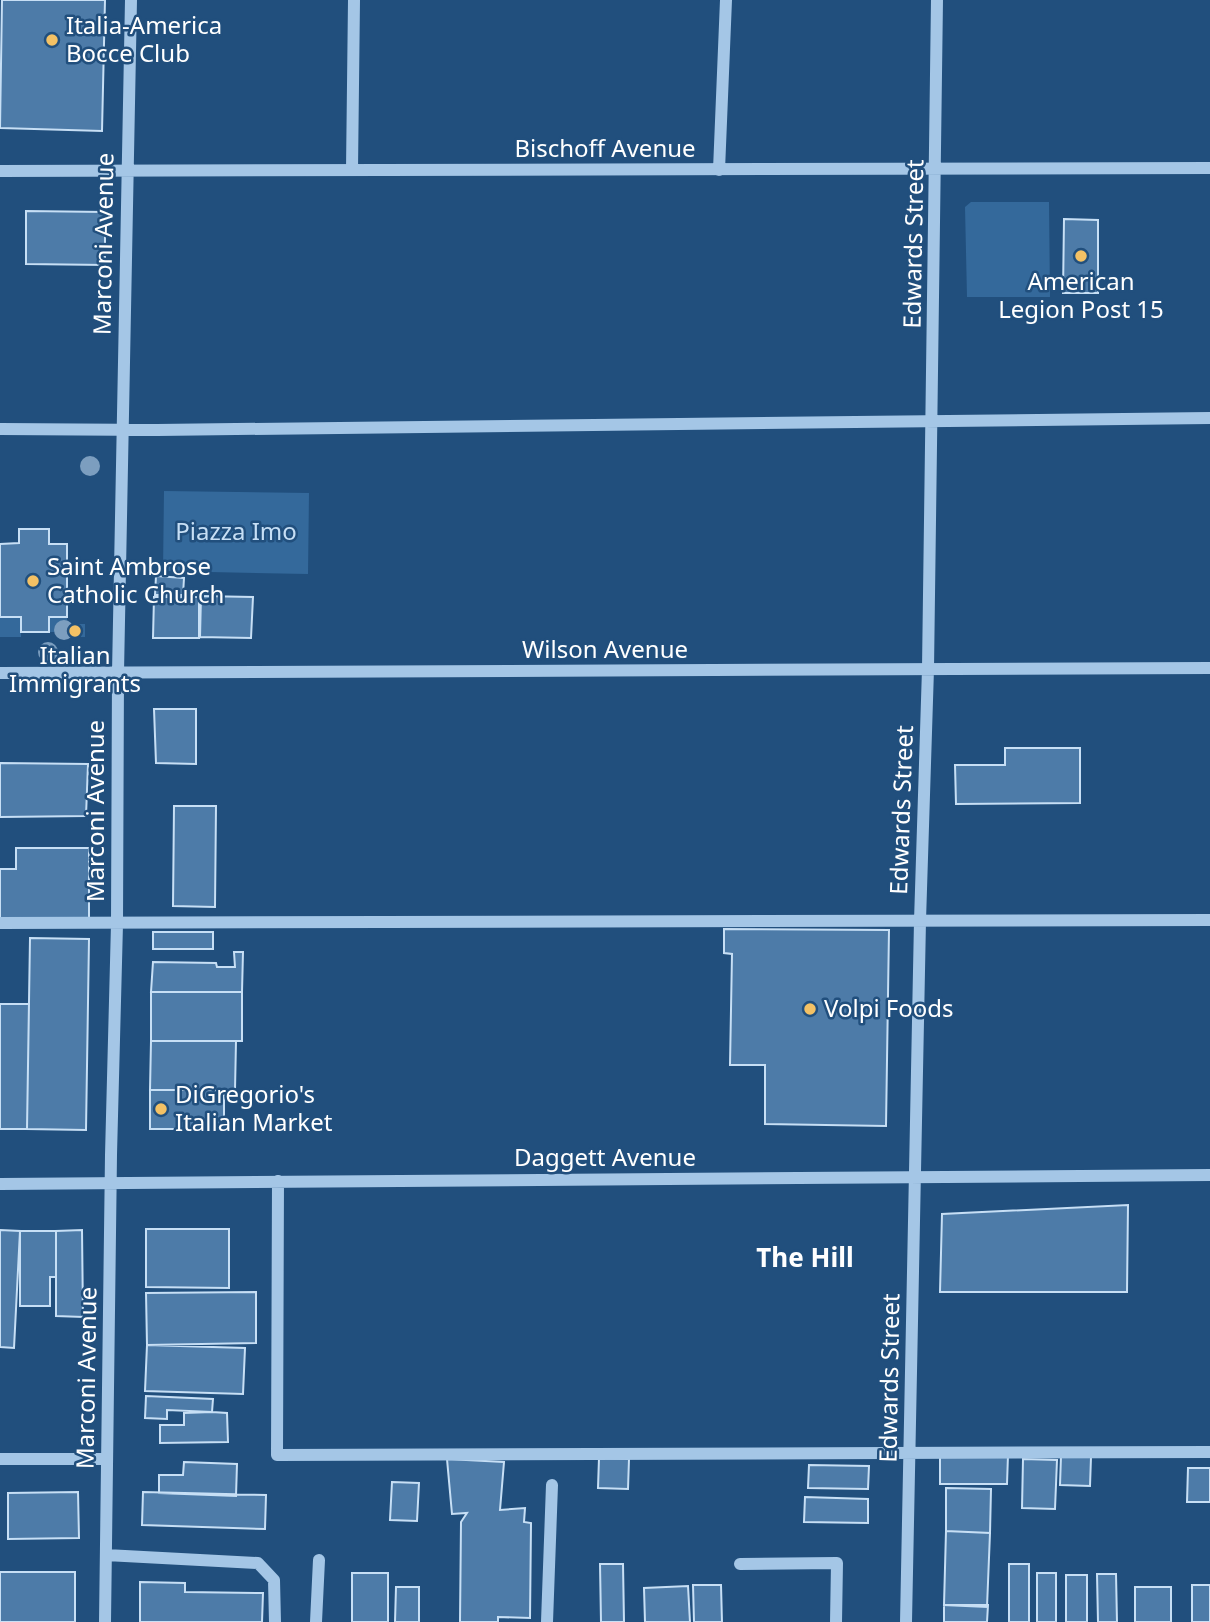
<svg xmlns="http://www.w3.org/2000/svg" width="1210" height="1622" font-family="'Noto Sans',sans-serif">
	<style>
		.green { fill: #34699b }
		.building { fill: #4d7ba8; stroke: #c7dff5; stroke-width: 2 }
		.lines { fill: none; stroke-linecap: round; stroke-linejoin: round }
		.minor { stroke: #a4c6e6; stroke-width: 12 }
		.tree { fill: #7c9ebf }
		.poi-dot { fill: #f3c165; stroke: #214f7d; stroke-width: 2.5 }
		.labels { text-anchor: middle; stroke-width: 5; stroke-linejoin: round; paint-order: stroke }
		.poi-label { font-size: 24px; fill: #fff; stroke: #214f7d; text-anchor: start }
		.street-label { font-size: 24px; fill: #fff; stroke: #214f7d }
		.park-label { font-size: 24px; fill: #c7dff5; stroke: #214f7d }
		.neighbourhood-label { font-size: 26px; font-weight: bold; fill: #fff; stroke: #214f7d }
	</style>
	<rect width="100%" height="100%" fill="#214f7d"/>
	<path class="green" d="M 971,202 L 1049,202 L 1050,297 L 967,297 L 965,207 Z
		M 164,491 L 309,493 L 308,574 L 163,571 Z
		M 0,617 L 21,617 L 21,637 L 0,637 Z
		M 49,617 L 67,617 L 67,624 L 85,624 L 85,637 L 57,637 L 57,632 L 49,632 Z"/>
	<path class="building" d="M 2,0 L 105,0 L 102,131 L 0,128 Z
		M 26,211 L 105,212 L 105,265 L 26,264 Z
		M 1064,219 L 1098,220 L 1098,293 L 1063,293 Z
		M 19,529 L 49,529 L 49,544 L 67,544 L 67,617 L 49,617 L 49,632 L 21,632 L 21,617 L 0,617 L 0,544 L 19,543 Z
		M 156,576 L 184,578 L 183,595 L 155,595 Z
		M 201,596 L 253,597 L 251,638 L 200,637 Z
		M 154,597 L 199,597 L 199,638 L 153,638 Z
		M 154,709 L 196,709 L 196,764 L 156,763 Z
		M 1005,748 L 1080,748 L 1080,803 L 956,804 L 955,765 L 1005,765 Z
		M 0,763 L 88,764 L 86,816 L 0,817 Z
		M 174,806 L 216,806 L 215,907 L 173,906 Z
		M 16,848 L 89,848 L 89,920 L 0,919 L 0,869 L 16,869 Z
		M 724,929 L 889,930 L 886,1126 L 765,1124 L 765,1065 L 730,1065 L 732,954 L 724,953 Z
		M 153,932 L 213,932 L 213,949 L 153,949 Z
		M 30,938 L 89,939 L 86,1130 L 27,1129 Z
		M 234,952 L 243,952 L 242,992 L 151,992 L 153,962 L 216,963 L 217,967 L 235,967 Z
		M 151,992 L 242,992 L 242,1041 L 151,1041 Z
		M 0,1004 L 29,1004 L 27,1129 L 0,1129 Z
		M 151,1041 L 236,1041 L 235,1090 L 150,1090 Z
		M 150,1090 L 224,1090 L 224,1129 L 150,1129 Z
		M 1128,1205 L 1127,1292 L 940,1292 L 942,1214 Z
		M 146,1229 L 229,1229 L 229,1288 L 146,1287 Z
		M 0,1230 L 20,1231 L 14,1348 L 0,1347 Z
		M 82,1230 L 83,1317 L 56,1316 L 56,1231 Z
		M 20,1231 L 56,1231 L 56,1277 L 50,1277 L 50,1306 L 20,1306 Z
		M 256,1292 L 256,1343 L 147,1345 L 146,1293 Z
		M 147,1345 L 245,1348 L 243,1394 L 145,1391 Z
		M 146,1396 L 213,1399 L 212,1412 L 167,1410 L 167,1419 L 145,1418 Z
		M 212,1412 L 227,1413 L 228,1442 L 160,1443 L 160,1425 L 184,1425 L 184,1413 Z
		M 940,1454 L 1008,1455 L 1007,1484 L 940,1484 Z
		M 1061,1456 L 1091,1457 L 1090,1486 L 1060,1485 Z
		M 599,1458 L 629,1459 L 628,1489 L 598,1488 Z
		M 447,1459 L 504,1462 L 500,1510 L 525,1508 L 524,1522 L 531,1523 L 530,1618 L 498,1617 L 498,1622 L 460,1622 L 461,1522 L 467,1513 L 452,1514 Z
		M 1023,1459 L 1057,1460 L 1055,1509 L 1022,1508 Z
		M 184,1462 L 237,1464 L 236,1496 L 159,1493 L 159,1475 L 183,1475 Z
		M 809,1465 L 869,1466 L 868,1489 L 808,1488 Z
		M 1188,1468 L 1210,1468 L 1210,1502 L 1187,1502 Z
		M 392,1482 L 419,1483 L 417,1521 L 390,1520 Z
		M 946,1488 L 991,1489 L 990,1533 L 946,1531 Z
		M 78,1492 L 79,1538 L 8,1539 L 8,1493 Z
		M 143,1492 L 266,1495 L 265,1529 L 142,1525 Z
		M 805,1497 L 868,1499 L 868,1523 L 804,1522 Z
		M 946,1531 L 990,1533 L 987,1607 L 944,1605 Z
		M 600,1564 L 623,1564 L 624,1622 L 601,1622 Z
		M 1009,1564 L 1029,1564 L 1029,1622 L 1009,1622 Z
		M 0,1572 L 75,1572 L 75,1622 L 0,1622 Z
		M 352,1573 L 388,1573 L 388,1622 L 352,1622 Z
		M 1037,1573 L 1056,1573 L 1056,1622 L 1037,1622 Z
		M 1097,1574 L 1116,1574 L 1117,1622 L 1098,1622 Z
		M 1066,1575 L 1087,1575 L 1087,1622 L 1066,1622 Z
		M 140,1582 L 185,1583 L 185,1592 L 263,1593 L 262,1622 L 140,1622 Z
		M 693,1585 L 721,1585 L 722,1622 L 694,1622 Z
		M 1192,1585 L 1210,1585 L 1210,1622 L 1192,1622 Z
		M 688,1586 L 690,1622 L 645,1622 L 644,1588 Z
		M 396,1587 L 419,1587 L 419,1622 L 395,1622 Z
		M 1135,1587 L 1171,1587 L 1171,1622 L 1135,1622 Z
		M 944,1605 L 988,1605 L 987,1622 L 944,1622 Z"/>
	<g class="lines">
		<path class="minor" d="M 352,170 L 354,0
			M 719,170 L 726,0
			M 0,171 L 1210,168
			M 0,429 L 157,430 L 1210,418
			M 0,673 L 1210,668
			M 0,923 L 1210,920
			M 278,1181 L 277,1455 L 1210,1452
			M 0,1184 L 1210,1175
			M 0,1459 L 107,1459
			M 106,1555 L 258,1563 L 274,1580 L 275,1622
			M 740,1564 L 837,1563 L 836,1622
			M 105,1622 L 111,1155 L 117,924 L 118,673 L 131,0
			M 316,1622 L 319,1560
			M 547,1622 L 552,1485
			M 906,1622 L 920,921 L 928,669 L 937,0"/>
	</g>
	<g class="tree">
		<circle cx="90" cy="466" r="10"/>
		<circle cx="64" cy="630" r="10"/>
		<circle cx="48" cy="652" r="10"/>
	</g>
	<g class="poi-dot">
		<circle cx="52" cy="40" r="7"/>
		<circle cx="1081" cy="256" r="7"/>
		<circle cx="33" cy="581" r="7"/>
		<circle cx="75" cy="631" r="7"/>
		<circle cx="810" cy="1009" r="7"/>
		<circle cx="161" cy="1109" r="7"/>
	</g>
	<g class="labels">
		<g class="poi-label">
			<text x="66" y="34">Italia-America<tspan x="66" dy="28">Bocce Club</tspan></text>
			<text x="1081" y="290" text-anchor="middle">American<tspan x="1081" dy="28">Legion Post 15</tspan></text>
			<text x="47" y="575">Saint Ambrose<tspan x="47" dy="28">Catholic Church</tspan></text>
			<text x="75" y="664" text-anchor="middle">Italian<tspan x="75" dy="28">Immigrants</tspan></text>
			<text x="824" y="1017">Volpi Foods</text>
			<text x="175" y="1103">DiGregorio's<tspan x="175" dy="28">Italian Market</tspan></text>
		</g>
		<g class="street-label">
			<text x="605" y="157">Bischoff Avenue</text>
			<text transform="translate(104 244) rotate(-89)" y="8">Marconi Avenue</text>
			<text transform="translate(914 244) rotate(-89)" y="8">Edwards Street</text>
			<text x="605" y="658">Wilson Avenue</text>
			<text transform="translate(902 810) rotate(-88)" y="8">Edwards Street</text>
			<text transform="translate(96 811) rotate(-90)" y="8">Marconi Avenue</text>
			<text x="605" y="1166">Daggett Avenue</text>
			<text transform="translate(87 1378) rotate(-89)" y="8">Marconi Avenue</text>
			<text transform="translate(890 1378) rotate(-89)" y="8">Edwards Street</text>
		</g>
		<g class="park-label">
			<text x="236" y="540">Piazza Imo</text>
		</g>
		<g class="neighbourhood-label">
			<text x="805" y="1267">The Hill</text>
		</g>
	</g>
</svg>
